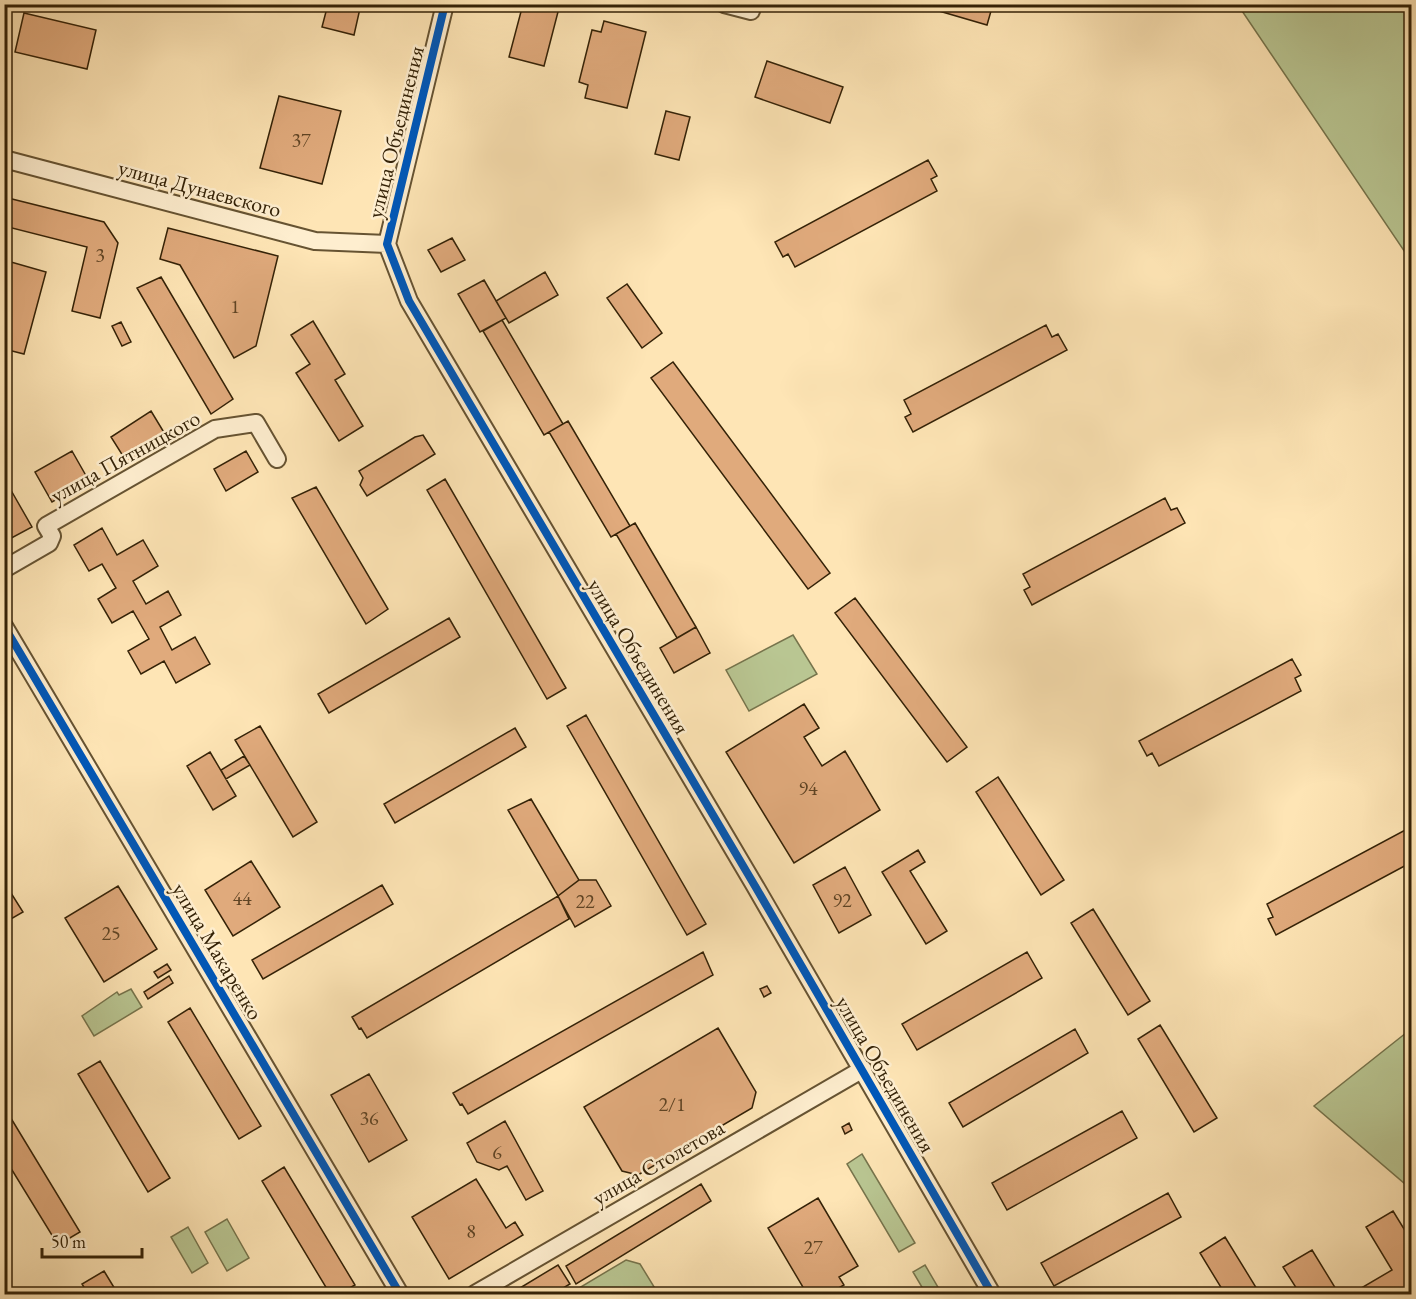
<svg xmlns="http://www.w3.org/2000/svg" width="1416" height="1299" font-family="'EB Garamond',serif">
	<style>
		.green { fill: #b9c692; stroke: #76744c; stroke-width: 1.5 }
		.building { fill: #e0aa7c; stroke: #342207; stroke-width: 1.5 }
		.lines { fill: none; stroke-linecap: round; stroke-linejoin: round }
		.minor-casing { stroke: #665332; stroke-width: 20 }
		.minor { stroke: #feeecf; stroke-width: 16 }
		.cycleway-casing { stroke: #feeecf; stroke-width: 11 }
		.cycleway { stroke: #0057b8; stroke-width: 8 }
		.labels { text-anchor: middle; stroke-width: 5; stroke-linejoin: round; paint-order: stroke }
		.number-label { font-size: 20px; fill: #5f4424 }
		.street-label { font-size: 22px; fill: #342207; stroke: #feeecf }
	</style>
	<rect width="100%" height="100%" fill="#fee5b5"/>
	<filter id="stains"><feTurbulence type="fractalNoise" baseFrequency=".00333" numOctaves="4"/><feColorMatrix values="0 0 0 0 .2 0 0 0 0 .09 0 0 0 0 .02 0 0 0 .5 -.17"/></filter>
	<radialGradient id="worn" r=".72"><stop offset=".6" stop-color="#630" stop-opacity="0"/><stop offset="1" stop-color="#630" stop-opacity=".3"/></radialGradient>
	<path class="green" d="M 1238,5 L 1411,5 L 1411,261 Z
		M 793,635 L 817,674 L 749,711 L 726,670 Z
		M 131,989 L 142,1007 L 94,1036 L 82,1016 L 117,992 L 119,995 Z
		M 1411,1029 L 1411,1189 L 1314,1106 Z
		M 862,1154 L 915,1243 L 899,1252 L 847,1164 Z
		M 227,1219 L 249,1258 L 227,1271 L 205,1232 Z
		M 188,1227 L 208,1263 L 192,1273 L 171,1237 Z
		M 626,1260 L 640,1264 L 656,1290 L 654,1294 L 569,1294 Z
		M 925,1265 L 942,1294 L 926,1294 L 913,1272 Z"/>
	<path class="building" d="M 328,4 L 361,4 L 354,35 L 322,27 Z
		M 523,4 L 544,4 L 559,8 L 544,66 L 509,57 Z
		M 915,4 L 993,4 L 987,25 Z
		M 24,13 L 96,30 L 87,69 L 15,52 Z
		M 604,21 L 646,32 L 627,108 L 585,98 L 588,85 L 579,82 L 592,30 L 601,32 Z
		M 767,61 L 843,87 L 830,123 L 755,97 Z
		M 279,96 L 341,111 L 322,184 L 260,168 Z
		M 666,111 L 690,117 L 679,160 L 655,154 Z
		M 928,160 L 937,176 L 931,179 L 937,191 L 795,267 L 788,254 L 783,257 L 775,242 Z
		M 4,197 L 104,222 L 118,243 L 100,318 L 72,311 L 87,247 L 4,226 Z
		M 168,228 L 278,256 L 256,346 L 234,358 L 180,265 L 160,259 Z
		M 452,238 L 465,260 L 441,272 L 428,250 Z
		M 4,260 L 46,272 L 24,354 L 4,349 Z
		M 545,272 L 558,295 L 509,323 L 496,301 Z
		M 161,277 L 233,399 L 211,414 L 137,288 Z
		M 484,280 L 506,318 L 480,332 L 458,294 Z
		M 627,284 L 662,333 L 642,348 L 607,298 Z
		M 502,320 L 563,424 L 544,435 L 483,331 Z
		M 313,321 L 345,374 L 335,380 L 363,426 L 339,441 L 296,373 L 310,364 L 291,335 Z
		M 121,322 L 131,342 L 122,346 L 112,326 Z
		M 1046,325 L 1052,337 L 1058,334 L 1067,350 L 913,432 L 905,417 L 911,414 L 904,400 Z
		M 673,362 L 830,573 L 808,589 L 651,378 Z
		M 4,364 L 10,364 L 7,389 L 4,389 Z
		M 151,411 L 168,439 L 128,464 L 111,437 Z
		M 568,421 L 630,526 L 611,537 L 549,432 Z
		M 423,435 L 435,454 L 367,496 L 360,485 L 363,478 L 359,471 L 415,437 Z
		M 72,451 L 89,481 L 52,502 L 35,472 Z
		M 246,451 L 258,472 L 226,491 L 214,469 Z
		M 445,479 L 566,688 L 547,699 L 427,490 Z
		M 316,487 L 388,609 L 366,624 L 292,498 Z
		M 12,492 L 32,527 L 4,542 L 4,496 Z
		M 1165,498 L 1171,510 L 1177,508 L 1185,523 L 1032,605 L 1024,590 L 1030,587 L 1023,574 Z
		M 635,523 L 696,627 L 677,638 L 616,534 Z
		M 102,528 L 117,555 L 143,540 L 158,566 L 133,581 L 146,604 L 168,591 L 181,615 L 160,627 L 172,650 L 195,637 L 210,664 L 176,683 L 164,661 L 141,674 L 128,651 L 149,639 L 133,611 L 112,623 L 98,599 L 116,588 L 102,564 L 89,571 L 74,545 Z
		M 855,598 L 967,747 L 947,762 L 835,613 Z
		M 449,618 L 460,637 L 329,713 L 318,694 Z
		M 696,627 L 710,653 L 674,673 L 660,648 Z
		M 1292,659 L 1301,675 L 1295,678 L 1301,691 L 1159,766 L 1152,753 L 1147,756 L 1139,741 Z
		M 804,704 L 819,728 L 804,737 L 822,766 L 845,751 L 880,810 L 794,863 L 726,752 Z
		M 586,715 L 706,924 L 687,935 L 567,726 Z
		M 260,726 L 317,822 L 293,837 L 235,740 Z
		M 515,728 L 526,747 L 395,823 L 384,804 Z
		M 210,752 L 236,796 L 213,810 L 187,766 Z
		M 244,756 L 250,765 L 226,779 L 221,770 Z
		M 998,777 L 1064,880 L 1041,895 L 976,792 Z
		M 531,799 L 579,880 L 558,896 L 508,810 Z
		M 1409,828 L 1412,833 L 1412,862 L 1276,935 L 1268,919 L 1273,917 L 1267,904 Z
		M 918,850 L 925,862 L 910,871 L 947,931 L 926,944 L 882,872 Z
		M 251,861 L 280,907 L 233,936 L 205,890 Z
		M 845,867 L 871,915 L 839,933 L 813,885 Z
		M 579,880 L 596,880 L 611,906 L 575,927 L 558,896 Z
		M 4,882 L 23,912 L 4,923 Z
		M 382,885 L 393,904 L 263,979 L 252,960 Z
		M 118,886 L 157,949 L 104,982 L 65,918 Z
		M 558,896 L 569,919 L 367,1038 L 361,1028 L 359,1029 L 352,1017 Z
		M 1093,909 L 1150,1001 L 1128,1015 L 1071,923 Z
		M 703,952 L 713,975 L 468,1114 L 462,1104 L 460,1105 L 453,1093 Z
		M 1027,952 L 1042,978 L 917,1050 L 902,1024 Z
		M 167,964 L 171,970 L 158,978 L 154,972 Z
		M 169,976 L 173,983 L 148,999 L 144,992 Z
		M 767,986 L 771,993 L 764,997 L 760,989 Z
		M 190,1008 L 261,1126 L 239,1139 L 168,1022 Z
		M 1160,1025 L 1217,1118 L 1194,1132 L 1138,1039 Z
		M 718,1028 L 756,1092 L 752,1108 L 638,1175 L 622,1171 L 584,1107 Z
		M 1075,1029 L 1088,1053 L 963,1127 L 949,1103 Z
		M 100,1061 L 170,1178 L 148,1192 L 78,1074 Z
		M 369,1074 L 407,1140 L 369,1162 L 331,1095 Z
		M 1122,1111 L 1137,1138 L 1007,1210 L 992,1183 Z
		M 9,1115 L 80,1232 L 58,1245 L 4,1157 L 4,1117 Z
		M 505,1121 L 543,1191 L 526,1200 L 507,1166 L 499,1170 L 477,1162 L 467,1143 Z
		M 849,1123 L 852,1130 L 845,1134 L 842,1127 Z
		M 284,1167 L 355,1285 L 339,1294 L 330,1294 L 262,1181 Z
		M 476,1179 L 506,1228 L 515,1222 L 523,1235 L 449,1279 L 412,1217 Z
		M 701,1184 L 711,1201 L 576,1284 L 566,1266 Z
		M 1168,1193 L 1181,1217 L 1054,1286 L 1041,1263 Z
		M 818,1198 L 858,1266 L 839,1277 L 844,1285 L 828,1294 L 807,1294 L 768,1228 Z
		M 1393,1211 L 1412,1242 L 1412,1294 L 1351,1294 L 1392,1270 L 1366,1227 Z
		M 1225,1237 L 1260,1294 L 1225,1294 L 1200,1253 Z
		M 1312,1250 L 1339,1294 L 1300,1294 L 1283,1267 Z
		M 558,1265 L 570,1284 L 553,1294 L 510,1294 Z
		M 104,1271 L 118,1294 L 88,1294 L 82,1284 Z"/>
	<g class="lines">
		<g class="minor-casing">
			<path id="minor" d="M 445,4 L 387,244 L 409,301 L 755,886 L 992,1294
				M 724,4 L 751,11
				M 4,159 L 315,241 L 387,244
				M 4,569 L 49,543 L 52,536 L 46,526 L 215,429 L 256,423 L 277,459
				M 4,626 L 400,1294
				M 475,1294 L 863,1069"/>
		</g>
		<use href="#minor" class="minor"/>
		<g class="cycleway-casing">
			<path id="cycleway" d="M 445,4 L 387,244 L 409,301 L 755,886 L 992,1294
				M 4,626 L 400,1294"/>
		</g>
		<use href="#cycleway" class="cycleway"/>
	</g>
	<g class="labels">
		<g class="number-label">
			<text x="301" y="147">37</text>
			<text x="100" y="262">3</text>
			<text x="235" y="313">1</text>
			<text x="808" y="795">94</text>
			<text x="242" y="905">44</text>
			<text x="842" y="907">92</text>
			<text x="585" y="908">22</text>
			<text x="111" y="940">25</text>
			<text x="672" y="1111">2/1</text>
			<text x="369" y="1125">36</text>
			<text x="497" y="1159">6</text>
			<text x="471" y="1238">8</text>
			<text x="813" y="1254">27</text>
		</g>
		<g class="street-label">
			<text transform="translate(395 132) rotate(-76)" y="8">улица Объединения</text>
			<text transform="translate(200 188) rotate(15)" y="8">улица Дунаевского</text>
			<text transform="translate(125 456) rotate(-29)" y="8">улица Пятницкого</text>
			<text transform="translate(639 656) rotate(59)" y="8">улица Объединения</text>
			<text transform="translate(218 951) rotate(59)" y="8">улица Макаренко</text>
			<text transform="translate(886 1074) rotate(60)" y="8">улица Объединения</text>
			<text transform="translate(658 1162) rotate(-30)" y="8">улица Столетова</text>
		</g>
	</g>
	<rect width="1416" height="1299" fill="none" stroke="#fee5b5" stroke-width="24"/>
	<rect x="6" y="6" width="1404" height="1287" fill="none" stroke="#342207" stroke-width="3"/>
	<rect x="12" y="12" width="1392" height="1275" fill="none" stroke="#342207" stroke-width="1.5"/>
	<path d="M42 1248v9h100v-9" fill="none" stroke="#342207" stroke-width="3"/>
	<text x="51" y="1248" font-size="18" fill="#342207" stroke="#feeecf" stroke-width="4.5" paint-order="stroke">50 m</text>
	<rect width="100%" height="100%" filter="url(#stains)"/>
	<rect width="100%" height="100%" fill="url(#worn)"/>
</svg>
